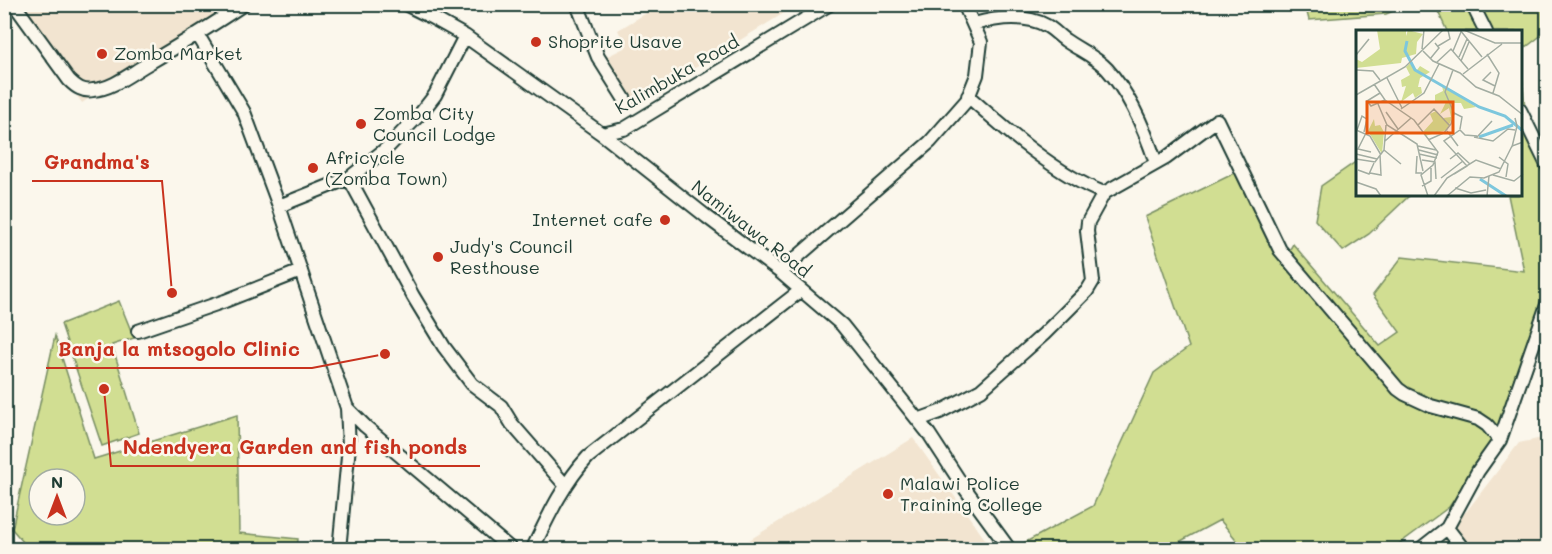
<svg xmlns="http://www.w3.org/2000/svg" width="1552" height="554" font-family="Mali,sans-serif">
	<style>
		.built { fill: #f2e4d0 }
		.green { fill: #d1de92; stroke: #788e63; stroke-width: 1.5; fill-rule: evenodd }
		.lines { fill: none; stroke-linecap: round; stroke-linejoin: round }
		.minor-casing { stroke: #1f3d34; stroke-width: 16 }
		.minor { stroke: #fbf7ec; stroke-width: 12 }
		.poi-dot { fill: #c8321e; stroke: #fbf7ec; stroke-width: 2 }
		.labels { text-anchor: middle; stroke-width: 5; stroke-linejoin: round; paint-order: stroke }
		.poi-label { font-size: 18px; fill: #1f3d34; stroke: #fbf7ec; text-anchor: start }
		.street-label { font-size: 18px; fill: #1f3d34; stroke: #fbf7ec }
		.inset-river { fill: none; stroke: #7dc7dd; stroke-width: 3 }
		.inset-road { fill: none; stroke: #a3ada2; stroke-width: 1.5 }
		.view { fill: #e8590c; fill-opacity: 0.15; stroke: #e8590c; stroke-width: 3 }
		.inset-edge { fill: none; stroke: #1f3d34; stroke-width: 3 }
		.leader { fill: none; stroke: #c8321e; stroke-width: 2 }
		.callout-dot { fill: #c8321e; stroke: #fbf7ec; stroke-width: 2 }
		.callout-label { font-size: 20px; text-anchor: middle; font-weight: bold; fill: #c8321e; stroke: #fbf7ec; stroke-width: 5; stroke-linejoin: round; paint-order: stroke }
	</style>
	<rect width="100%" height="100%" fill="#fbf7ec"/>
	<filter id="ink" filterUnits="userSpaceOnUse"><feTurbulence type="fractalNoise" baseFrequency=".0167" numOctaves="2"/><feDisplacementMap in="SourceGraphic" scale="12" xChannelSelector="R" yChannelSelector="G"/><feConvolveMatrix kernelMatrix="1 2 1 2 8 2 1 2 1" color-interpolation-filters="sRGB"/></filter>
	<g filter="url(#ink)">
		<path class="built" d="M 14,5 L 230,5 L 82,103 Z
			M 660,5 L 797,5 L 635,105 L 606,57 L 626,47 L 618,30 Z
			M 1547,437 L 1547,549 L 1405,550 L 1466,512 L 1519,443 Z
			M 913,438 L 992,549 L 735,549 Z"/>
		<path class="green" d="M 1305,5 L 1305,4 L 1408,5 L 1386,14 L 1309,20 Z
			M 1435,5 L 1547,5 L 1547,31 L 1521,51 L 1520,32 L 1447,31 Z
			M 1521,63 L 1525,110 L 1547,159 L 1547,327 L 1518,409 L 1449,507 L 1392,549 L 1244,549 L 1220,520 L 1166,549 L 1011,550 L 1093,506 L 1154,373 L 1189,347 L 1145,217 L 1241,170 L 1284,259 L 1293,244 L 1380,346 L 1400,332 L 1373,295 L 1402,257 L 1524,271 L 1508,195 L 1520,195 Z
			M 1357,161 L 1357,195 L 1410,195 L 1369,234 L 1343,251 L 1315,220 L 1321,186 Z
			M 119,301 L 134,338 L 112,345 L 139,433 L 102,446 L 61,324 Z
			M 55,336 L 94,459 L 237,415 L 239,533 L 298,539 L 297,549 L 29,549 L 12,529 ZM 39,479 L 75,479 L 75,515 L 39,515 Z"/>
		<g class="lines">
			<g class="minor-casing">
				<path id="minor" d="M 14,4 L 69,80 C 76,87 83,92 93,90 C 111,89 129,75 144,66 C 178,46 211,26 244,4
					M 405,4 L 429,16 L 465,36 L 602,134 L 707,217 L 780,272 L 842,325 L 929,434 L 961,483 L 1010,550
					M 577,4 L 598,57 L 627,103
					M 1472,4 L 1486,32
					M 974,24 C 996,18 1026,14 1047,26 C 1054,30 1059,36 1065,40 C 1079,50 1095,56 1107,69 C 1129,93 1146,133 1156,163
					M 198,35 L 244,112 L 279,206 L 347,408 L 365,426 L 512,550
					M 968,96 C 1006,130 1057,175 1104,193
					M 1520,110 L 1548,167
					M 602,134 L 624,129 L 830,4
					M 349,178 L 413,296 L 444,347 L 472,384 L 501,406 L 512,424 L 566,486
					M 279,206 L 349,178 L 387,148 L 421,113 L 435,95 L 465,36
					M 780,272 L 930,142 L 967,100 L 977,75 L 981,42 L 964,4
					M 138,331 L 225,301 L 301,271
					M 918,420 L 940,412 L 981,390 L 1044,334 L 1087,291 L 1093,281 L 1087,231 L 1088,222 L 1104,193 L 1166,158 L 1217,120 L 1280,250 L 1398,389 L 1405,394 L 1431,406 L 1478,419 L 1487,425 L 1500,440
					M 1447,528 L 1464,550
					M 339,550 L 349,446 L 347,408
					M 532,550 C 548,517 563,484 588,457 L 800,291
					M 1419,550 L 1447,528 L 1478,471 L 1500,440 L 1548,302"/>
			</g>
			<use href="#minor" class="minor"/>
		</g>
	</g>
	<g class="poi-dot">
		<circle cx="536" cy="42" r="6"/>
		<circle cx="102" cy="54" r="6"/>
		<circle cx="361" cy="124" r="6"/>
		<circle cx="313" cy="168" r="6"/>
		<circle cx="665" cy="220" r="6"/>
		<circle cx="438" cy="257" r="6"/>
		<circle cx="888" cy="494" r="6"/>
	</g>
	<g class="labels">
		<g class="poi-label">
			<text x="548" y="48">Shoprite Usave</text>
			<text x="114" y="60">Zomba Market</text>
			<text x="373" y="120">Zomba City<tspan x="373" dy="21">Council Lodge</tspan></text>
			<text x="325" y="164">Africycle<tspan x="325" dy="21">(Zomba Town)</tspan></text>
			<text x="653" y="226" text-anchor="end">Internet cafe</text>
			<text x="450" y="253">Judy's Council<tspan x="450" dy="21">Resthouse</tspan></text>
			<text x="900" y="490">Malawi Police<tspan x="900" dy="21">Training College</tspan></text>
		</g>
		<g class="street-label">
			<text transform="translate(677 75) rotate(-30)" y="6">Kalimbuka Road</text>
			<text transform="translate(751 229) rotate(38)" y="6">Namiwawa Road</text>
		</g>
	</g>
	<g transform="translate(1356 30)">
		<rect width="166" height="166" fill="#fbf7ec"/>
		<path d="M 21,0 L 50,0 L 50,6 L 52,0 L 67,4 L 61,12 L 60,24 L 46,28 L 45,33 L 0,38 L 0,29 L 6,32 L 24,19 ZM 54,33 L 61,40 L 64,36 L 74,42 L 64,48 L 62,57 L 56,57 L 65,57 L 66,63 L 59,68 L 57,63 L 45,72 L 50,56 L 46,57 L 45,50 L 54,45 L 50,37 ZM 86,55 L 120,77 L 108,79 L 105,73 L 98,73 L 95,75 L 98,83 L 91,100 L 69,106 L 67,102 L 77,91 L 74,84 L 80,81 L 87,88 L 95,87 L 93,78 L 84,84 L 90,72 L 79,71 L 79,65 L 87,61 ZM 18,89 L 19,96 L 24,95 L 28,102 L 26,124 L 12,101 Z" fill="#d1de92"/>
		<path class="inset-river" d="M 51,11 L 49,21 L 59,40 L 123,77 L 149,86 L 167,101M 123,107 L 157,95M 124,149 L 150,166"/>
		<path class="inset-road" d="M 104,0 L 126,27M 108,0 L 139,13 L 167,13M 82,16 L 94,9 L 92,0M 66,19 L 68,0M 67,21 L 77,31 L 104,43 L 120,57 L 143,66 L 167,85M 97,21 L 105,2M 131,24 L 143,43 L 137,63M 0,25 L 13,9M 103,27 L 111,9M 74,29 L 83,18 L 79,13M 105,31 L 113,12M 80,33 L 95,19 L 112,39M 0,40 L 17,41 L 24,50M 135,42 L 127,50 L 139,56M 107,44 L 146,14M 31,48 L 46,78M 18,54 L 29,70 L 58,90 L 82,122 L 77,135 L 65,145 L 72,166M 24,63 L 11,71 L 15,76 L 29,70M 0,65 L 49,37 L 87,0M 22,74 L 31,95 L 61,114 L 67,141M 45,79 L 68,63 L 83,34M 30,82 L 42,99M 98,83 L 106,87 L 104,99M 62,95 L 78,79 L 94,96M 0,100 L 14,106 L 25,125M 1,100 L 6,86 L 11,89 L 8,102M 91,101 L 102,116M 10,103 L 2,119 L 15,122M 118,107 L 137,111 L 152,99 L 159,100M 121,107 L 136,91M 72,110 L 88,103 L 95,94 L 98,83 L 89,62 L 97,40M 29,111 L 55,88M 62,116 L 80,120M 156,117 L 161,96 L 159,88M 28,120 L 45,134M 63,120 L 82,125M 0,124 L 21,129M 63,124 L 81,128M 61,126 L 60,143 L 66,143M 143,127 L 152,134 L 150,147M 0,129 L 19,132 L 28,120 L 30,95M 94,129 L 102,123 L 114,134M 66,130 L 79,132 L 80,149M 2,140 L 13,144 L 18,133M 14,143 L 25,145 L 24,125M 98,144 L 111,136 L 88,111 L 104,100 L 109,105 L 121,106M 137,145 L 158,151 L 167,144M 85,148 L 107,131M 0,152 L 20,159 L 25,166M 66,156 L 75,151 L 75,136M 99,158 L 115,163 L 130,160M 78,166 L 91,148 L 120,130 L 145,139M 91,166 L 114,147 L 128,148 L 143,142 L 156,116 L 167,112M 131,166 L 133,146"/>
		<path class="view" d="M 11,72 L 97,72 L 97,103 L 11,103 Z"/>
		<rect width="166" height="166" class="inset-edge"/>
	</g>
	<path class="leader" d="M172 293L162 181H32M385 354L312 368H46M104 389L111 466H480"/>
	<g class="callout-dot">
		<circle cx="172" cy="293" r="6"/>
		<circle cx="385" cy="354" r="6"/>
		<circle cx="104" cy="389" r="6"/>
	</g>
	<g class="callout-label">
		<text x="97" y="169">Grandma's</text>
		<text x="179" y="356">Banja la mtsogolo Clinic</text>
		<text x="295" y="454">Ndendyera Garden and fish ponds</text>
	</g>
	<rect width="1552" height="554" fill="none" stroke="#fbf7ec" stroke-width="24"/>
	<rect x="12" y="12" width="1528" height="530" fill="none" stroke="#1f3d34" stroke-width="2" filter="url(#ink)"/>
	<g transform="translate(57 497)"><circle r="28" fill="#fbf7ec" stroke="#a3ada2" stroke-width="1.5"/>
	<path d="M0-4.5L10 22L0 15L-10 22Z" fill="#c8321e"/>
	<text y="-9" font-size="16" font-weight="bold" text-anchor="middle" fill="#1f3d34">N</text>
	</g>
</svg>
